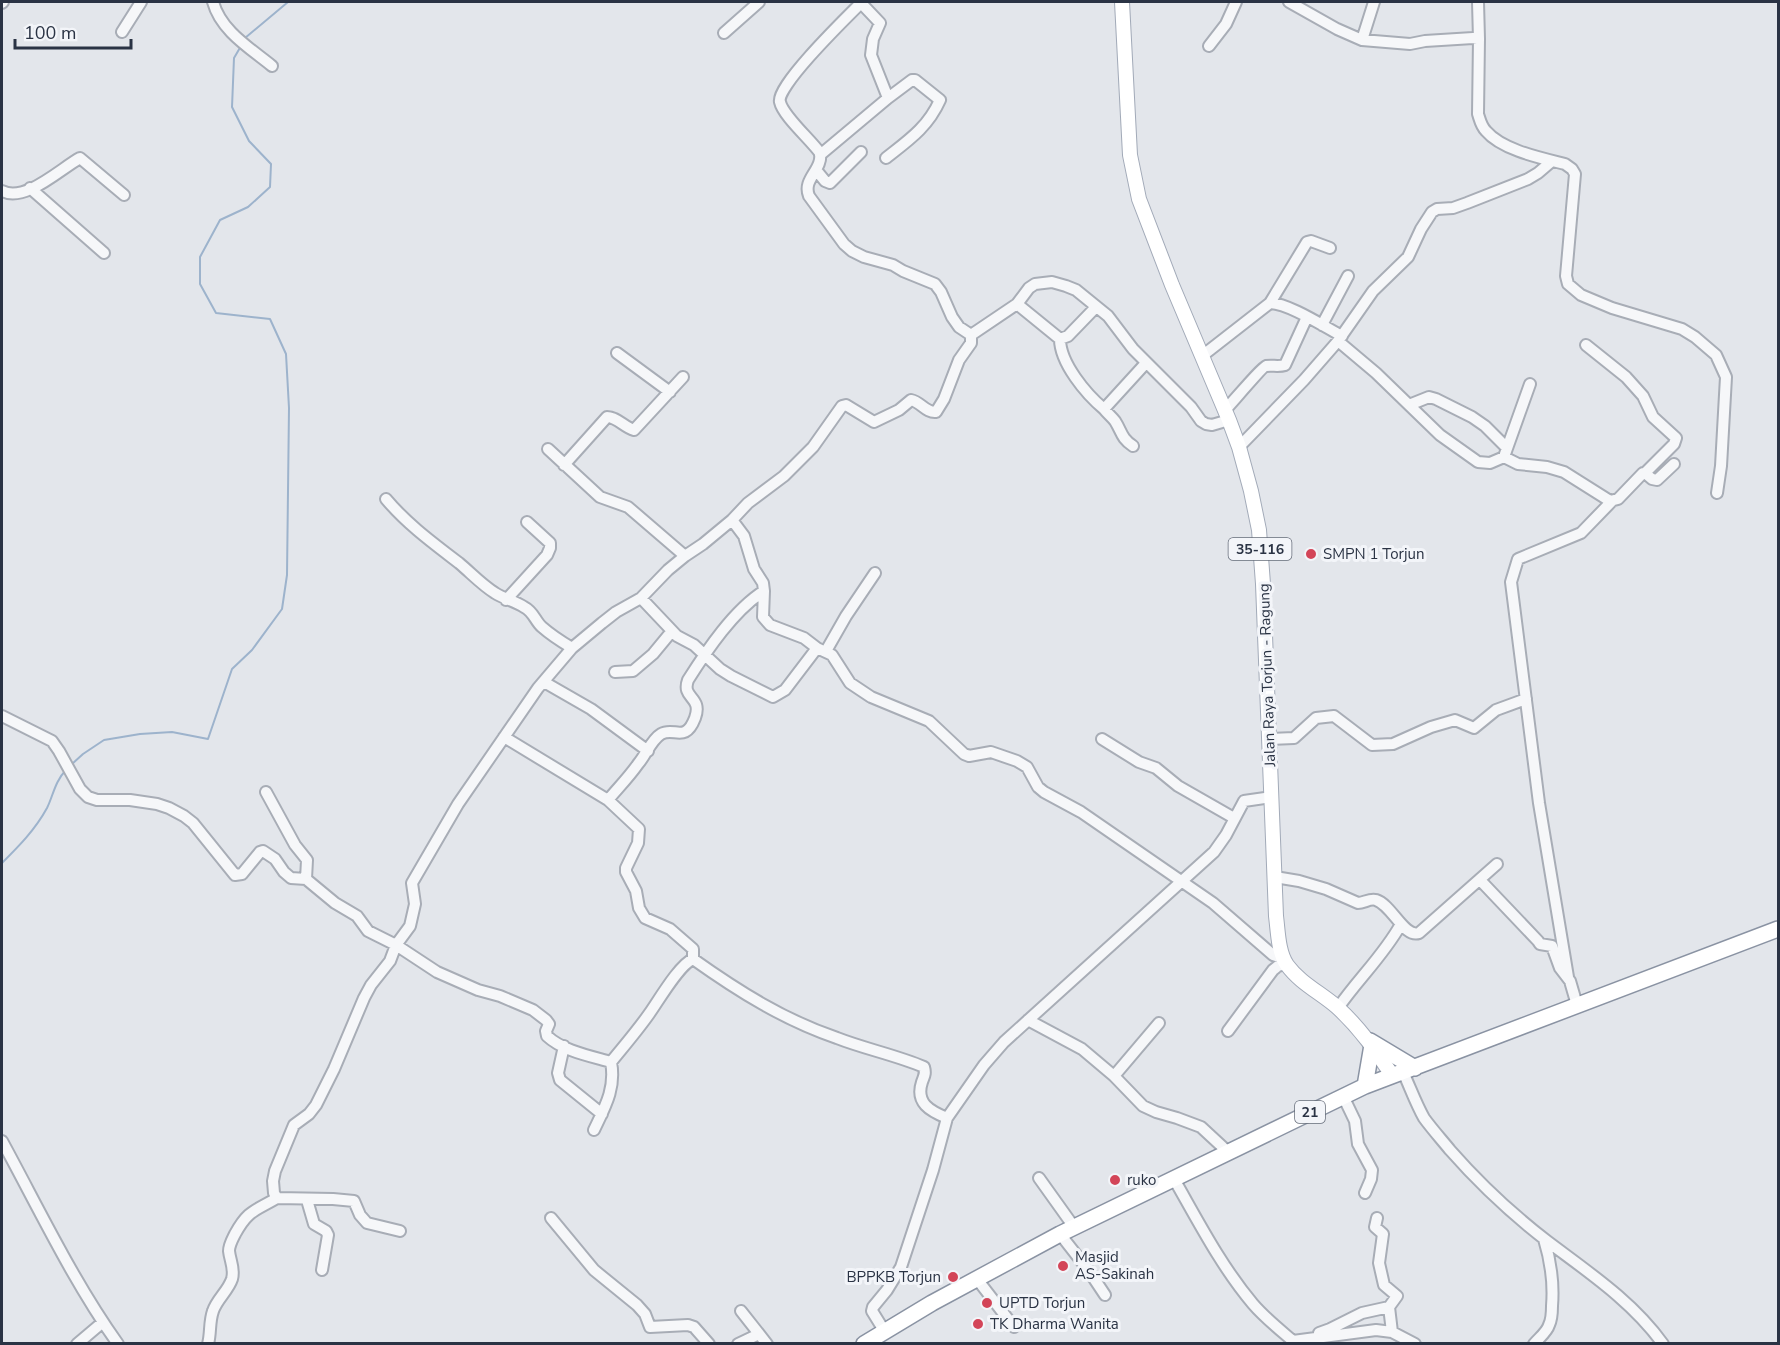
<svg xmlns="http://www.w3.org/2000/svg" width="1780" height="1345" font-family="'Nunito Sans',sans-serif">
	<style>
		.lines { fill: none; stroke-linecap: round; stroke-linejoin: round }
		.stream { stroke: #9db3cc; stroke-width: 2 }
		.minor-casing { stroke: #a8adb6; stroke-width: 14 }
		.major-casing { stroke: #a2aab8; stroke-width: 16 }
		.highway-casing { stroke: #8a93a3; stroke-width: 18 }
		.minor { stroke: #f6f7f9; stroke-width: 10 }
		.major { stroke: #fff; stroke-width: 14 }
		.highway { stroke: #fff; stroke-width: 15 }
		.poi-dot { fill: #d34558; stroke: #f3f5f9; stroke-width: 2 }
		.labels { text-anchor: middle; stroke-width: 6; stroke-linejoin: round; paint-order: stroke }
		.shield { fill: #f3f5f9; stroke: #666d7a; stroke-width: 1.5 }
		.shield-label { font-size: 14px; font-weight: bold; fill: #2a3344 }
		.poi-label { font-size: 15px; fill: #2a3344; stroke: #f3f5f9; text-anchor: start }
		.street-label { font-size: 15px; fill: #2a3344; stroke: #f3f5f9 }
	</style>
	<rect width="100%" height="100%" fill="#e3e6eb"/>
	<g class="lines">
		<path class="stream" d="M 245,38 L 288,2
			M 72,764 L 83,754 L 104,740 L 140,734 L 172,732 L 208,739 L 232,669 L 252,650 L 282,609 L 287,575 L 289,408 L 286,354 L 270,319 L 216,313 L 200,284 L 200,257 L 220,220 L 248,207 L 270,187 L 271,164 L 249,141 L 232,107 L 234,58 L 241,46
			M 2,863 C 19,846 35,830 47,808 C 53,796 55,781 66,770"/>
		<g class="minor-casing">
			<path id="minor" d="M 213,2 C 221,31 250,48 272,66
				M 859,2 L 861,3 C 847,17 775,87 780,102 C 783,116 811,140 820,153 C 823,170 802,179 809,196 L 844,244 L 852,251 L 864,257 L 893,265 L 903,271 L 935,284 L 941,292 L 952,317 L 959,327 L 971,335
				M 1289,2 L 1337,29 L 1362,40 L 1410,44 L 1425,41 L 1473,38 L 1479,39 L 1478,114 C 1480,120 1481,126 1486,131 C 1502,150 1541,158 1565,164 L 1572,169 L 1575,174 L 1566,276 L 1568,284 L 1581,295 L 1612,308 L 1682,329 L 1695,337 L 1716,355 L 1726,377 L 1721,466 L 1717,493
				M 1478,2 L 1479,39
				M 2,3 L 3,2
				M 861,3 L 880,23 L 873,39 L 871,55 L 888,98
				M 122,32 L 141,2
				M 724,33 L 759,2
				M 1362,40 L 1374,2
				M 1209,46 L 1226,24 L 1236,2
				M 820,155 L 888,98 L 912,80 L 915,80 L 940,100 C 928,127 909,140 886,158
				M 816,170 L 825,181 L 830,183 L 861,152
				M 30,188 L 104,253
				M 2,191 C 25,203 60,169 80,158 L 124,195
				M 1270,303 L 1307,242 L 1311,241 L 1330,248
				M 1017,304 L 1060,339 L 1068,336 L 1096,307
				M 1322,325 L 1348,276
				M 1060,339 C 1060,363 1086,394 1104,409
				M 1338,341 L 1376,373 L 1440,435 L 1478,462 L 1490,463 L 1504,457 L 1518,464 L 1547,467 L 1564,472 L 1610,501 L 1618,499 L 1643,473 L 1645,473 L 1652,479 L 1657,480 L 1674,464
				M 1586,345 L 1626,377 L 1643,396 L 1653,417 L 1676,438 L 1674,444 L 1645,473
				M 617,353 L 670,392
				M 1202,356 L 1270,303 C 1290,304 1323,326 1342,336
				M 1409,405 L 1429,397 L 1436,399 L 1472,417 L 1485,426 L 1507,448
				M 1225,410 C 1231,404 1262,367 1266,366 C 1272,365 1279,367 1285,365 L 1307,317
				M 1133,446 C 1121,438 1122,432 1115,421 C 1112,417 1107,413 1104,409 L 1146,363
				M 1239,447 L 1304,380 L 1338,341 L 1373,291 L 1408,257 L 1421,229 L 1432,212 L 1437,209 L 1453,208 L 1467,203 L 1528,179 L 1538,173 L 1552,161
				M 548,449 L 600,497 L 628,507 L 685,556
				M 1505,454 L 1530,384
				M 564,465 L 607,417 C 617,417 624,427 634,430 L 683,377
				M 386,499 C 407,524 433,543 459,563 C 471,573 482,585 495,593 C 504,599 515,601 524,607 C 534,612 535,621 542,627 C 551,635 562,642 572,648
				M 732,520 L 744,536 L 754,569 L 763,583 L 764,591 L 763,617 L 770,625 L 804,638 L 817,648 L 832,655 L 850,683 L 871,697 L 929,721 L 964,754 L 969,756 L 991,752 L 1017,761 L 1027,767 L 1038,787 L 1044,792 L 1081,812 L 1213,903 L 1273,955 L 1276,956 L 1281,950
				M 641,598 L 677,636 L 694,645 L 720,669 L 731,676 L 773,697 L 785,690 L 817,648
				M 506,600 L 547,555 L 550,548 L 550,543 L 527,522
				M 826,651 L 846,616 L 875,573
				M 615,672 L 633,671 L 653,654 L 672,631
				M 544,682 L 591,709 L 648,751
				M 2,716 L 52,741 L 59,751 L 80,789 L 88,797 L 97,800 L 130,800 L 157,804 L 169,808 L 184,816 L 193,823 L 235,875 L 242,874 L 260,852 L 263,851 L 275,859 L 284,872 L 291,878 L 306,879 L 335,903 L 357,916 L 368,931 L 396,945 L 437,972 L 478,990 L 500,996 L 533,1010 L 546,1020 L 549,1024 L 546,1031 L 547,1036 C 563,1051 590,1056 611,1062 C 624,1046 637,1031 649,1014 C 659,1000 679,965 693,959 C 738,991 784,1020 837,1038 C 865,1049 896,1055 924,1067 C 926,1074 924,1076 922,1082 C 915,1103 930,1111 947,1118
				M 504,737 L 608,800 C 618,788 629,777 638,764 C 646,755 651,740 661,734 C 674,726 685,744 695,718 C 703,696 681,699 688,680 C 707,650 734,610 764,591
				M 1102,739 L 1139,762 L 1156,768 L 1178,786 L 1234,818
				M 1269,739 L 1294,738 L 1316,718 L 1334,716 L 1372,745 L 1393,744 L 1431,727 L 1455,720 L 1474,728 L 1496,710 L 1526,699
				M 266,792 L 295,845 L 307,860 L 306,879
				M 608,800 L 639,829 L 638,843 L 626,868 L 626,872 L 636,891 L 639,908 L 645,918 L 670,929 L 693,949 L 693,959
				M 1275,877 L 1299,881 L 1326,889 L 1358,903 C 1364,903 1370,898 1376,900 C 1392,905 1404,938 1419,933 L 1497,864
				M 1480,880 L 1538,941 L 1540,944 L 1552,946 L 1560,968 L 1570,981 L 1577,1005
				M 1568,977 L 1539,803 L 1511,582 L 1518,559 L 1581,533 L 1612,501
				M 1338,1008 C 1358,979 1384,955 1401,924
				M 1028,1020 L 1082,1049 L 1114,1076 L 1143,1106 L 1156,1112 L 1177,1118 L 1201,1127 L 1228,1152
				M 1228,1031 L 1273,970 L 1278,966 L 1286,964
				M 564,1046 L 558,1073 L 560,1080 L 602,1114
				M 1403,1072 C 1410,1087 1416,1104 1424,1118 C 1432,1129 1441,1139 1450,1150 C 1479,1183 1512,1214 1547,1241 C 1588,1272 1632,1301 1663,1344
				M 1114,1076 L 1159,1023
				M 1343,1096 L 1355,1121 L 1358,1144 L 1372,1170 L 1371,1179 L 1365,1193
				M 594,1130 C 605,1107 616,1088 611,1062
				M 2,1141 C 39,1209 73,1281 118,1344
				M 1039,1178 L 1074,1227
				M 1174,1179 C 1198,1221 1221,1266 1253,1304 C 1265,1318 1279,1329 1293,1341 L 1376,1330 L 1392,1332 L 1415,1344
				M 277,1198 L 333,1199 L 354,1201 L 360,1215 L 367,1223 L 400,1231
				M 307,1200 L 314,1224 L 326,1231 L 328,1235 L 322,1270
				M 551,1218 L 594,1270 L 637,1305 L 645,1314 L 650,1327 L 688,1325 L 694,1327 L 709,1344
				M 1377,1218 L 1375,1227 L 1383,1234 L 1379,1263 L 1384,1285 L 1397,1296 L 1389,1307
				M 1060,1234 L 1089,1271 L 1105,1295
				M 977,1279 L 1014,1327
				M 741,1311 L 767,1344
				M 885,1332 L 872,1311 L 873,1307 L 887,1290 L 901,1267 L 933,1170 L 947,1118 L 984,1065 L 1004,1042 L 1214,852 L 1226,835 L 1244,801 L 1272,797
				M 1319,1333 L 1330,1329 L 1362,1313 L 1389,1307 L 1392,1332
				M 77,1344 L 103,1322
				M 208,1344 C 211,1333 209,1322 213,1311 C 217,1299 228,1291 232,1279 C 235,1269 230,1261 229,1251 C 229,1245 232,1240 235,1234 C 248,1210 255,1211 277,1198 L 274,1193 L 273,1181 L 275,1171 L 294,1125 L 309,1114 L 316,1105 L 334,1069 L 364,998 L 371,985 L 390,961 L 396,945 L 410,926 L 415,904 L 412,883 L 458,804 L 538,688 L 572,648 L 602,623 L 616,612 L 641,598 L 668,570 L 685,556 L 703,544 L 732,520 L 748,503 L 784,476 L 813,447 L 842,406 L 846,405 L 874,422 L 899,410 L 911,400 C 921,402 926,413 936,412 L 944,399 L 959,360 L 971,343 L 971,335 L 1017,304 L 1029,288 L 1035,284 L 1052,282 L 1066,286 L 1076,290 L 1108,316 L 1133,349 L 1191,407 L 1201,421 L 1206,424 L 1212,425 L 1229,420
				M 738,1344 L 759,1334
				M 1534,1344 C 1539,1338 1547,1332 1549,1325 C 1552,1319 1552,1312 1552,1306 C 1554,1282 1551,1262 1544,1239"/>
		</g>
		<g class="major-casing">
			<path id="major" d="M 1122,2 L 1130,155 L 1139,199 L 1172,285 L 1229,420 L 1239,447 L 1251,491 L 1259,530 L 1263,584 L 1276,916 C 1278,931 1278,952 1287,965 C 1300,983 1321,993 1337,1007 C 1360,1028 1375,1050 1392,1075"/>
		</g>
		<g class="highway-casing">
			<path id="highway" d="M 1370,1041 L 1415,1068
				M 1365,1086 L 1372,1045
				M 864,1344 L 932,1303 L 1060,1234 L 1365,1086 L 1778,929"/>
		</g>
		<use href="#minor" class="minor"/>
		<use href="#major" class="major"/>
		<use href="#highway" class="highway"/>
	</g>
	<g class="poi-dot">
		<circle cx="1311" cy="554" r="6"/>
		<circle cx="1115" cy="1180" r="6"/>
		<circle cx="1063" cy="1266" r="6"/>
		<circle cx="953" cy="1277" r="6"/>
		<circle cx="987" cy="1303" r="6"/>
		<circle cx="978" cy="1324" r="6"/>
	</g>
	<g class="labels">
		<g class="shield">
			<rect x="1228.5" y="538" width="63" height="22" rx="4.5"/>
			<rect x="1295" y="1101" width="30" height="22" rx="4.5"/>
		</g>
		<g class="shield-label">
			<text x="1260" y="554">35-116</text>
			<text x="1310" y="1117">21</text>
		</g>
		<g class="poi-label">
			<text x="1323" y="559">SMPN 1 Torjun</text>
			<text x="1127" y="1185">ruko</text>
			<text x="1075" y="1262">Masjid<tspan x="1075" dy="17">AS-Sakinah</tspan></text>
			<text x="941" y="1282" text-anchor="end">BPPKB Torjun</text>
			<text x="999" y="1308">UPTD Torjun</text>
			<text x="990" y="1329">TK Dharma Wanita</text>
		</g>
		<g class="street-label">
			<text transform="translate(1267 675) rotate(-92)" y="5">Jalan Raya Torjun - Ragung</text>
		</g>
	</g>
	<rect width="1780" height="1345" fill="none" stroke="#2a3344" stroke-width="6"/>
	<path d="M15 39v9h116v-9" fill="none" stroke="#2a3344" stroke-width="3"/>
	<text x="24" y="39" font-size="18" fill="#2a3344" stroke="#f3f5f9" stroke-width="4.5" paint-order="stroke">100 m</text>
</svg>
